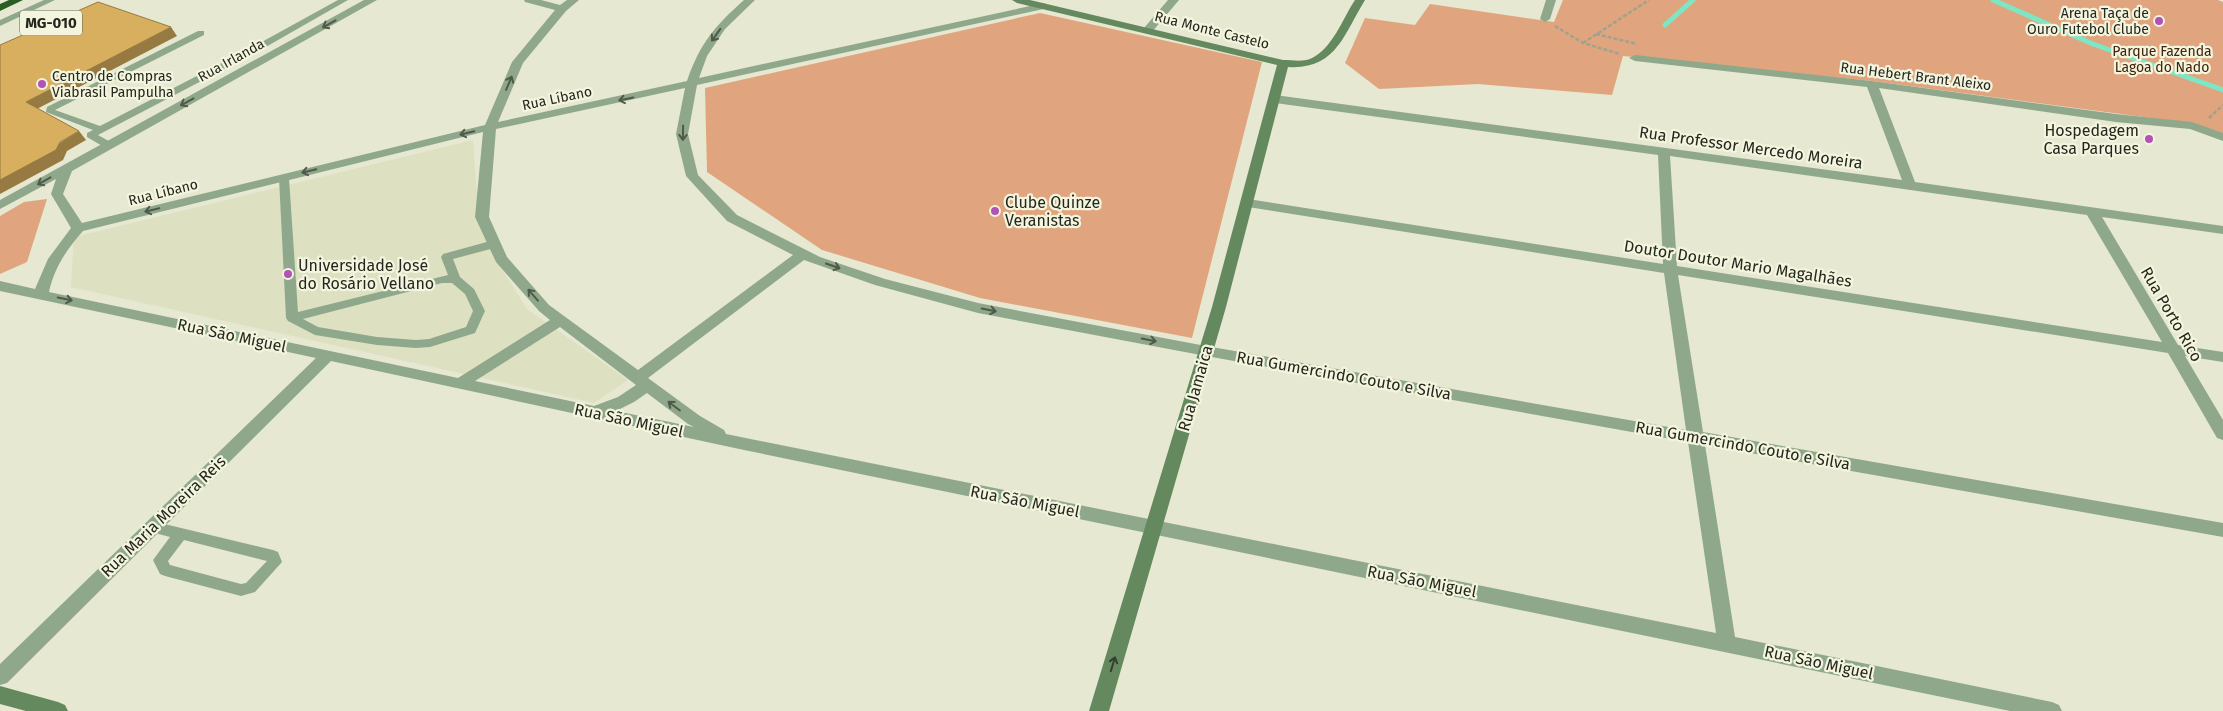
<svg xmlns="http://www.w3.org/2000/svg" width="2223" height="711" font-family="'Fira Sans',sans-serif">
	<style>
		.built { fill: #dde1c2 }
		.green { fill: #e0a57e }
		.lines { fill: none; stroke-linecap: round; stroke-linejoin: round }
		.stream { stroke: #7de6c4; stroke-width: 5 }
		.path { stroke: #a0a290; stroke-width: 2.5; stroke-dasharray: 4 2; stroke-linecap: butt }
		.lane { fill: #8fa88b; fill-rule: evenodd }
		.street { fill: #8fa88b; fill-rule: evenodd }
		.secondary { fill: #64895f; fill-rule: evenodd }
		.highway { fill: #295f21; fill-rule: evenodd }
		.shaded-wall { fill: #967a42 }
		.building { fill: #d7af5e; stroke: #967a42 }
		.oneway { stroke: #4f5a4a }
		.oneway2 { stroke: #353f2e }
		.poi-dot { fill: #b451b7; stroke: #f3f5de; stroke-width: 2 }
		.labels { text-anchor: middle; stroke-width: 4.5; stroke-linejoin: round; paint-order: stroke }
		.far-poi-label { font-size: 14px; fill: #25261e; stroke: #f3f5de; text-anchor: end }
		.far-street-label { font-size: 14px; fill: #25261e; stroke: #f3f5de }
		.far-park-label { font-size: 14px; fill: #40220d; stroke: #f3f5de }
		.shield { fill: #f3f5de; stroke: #636458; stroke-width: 1 }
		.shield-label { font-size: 15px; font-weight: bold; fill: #25261e }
		.poi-label { font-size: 16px; fill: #25261e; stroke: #f3f5de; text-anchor: start }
		.street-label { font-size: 16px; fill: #25261e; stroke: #f3f5de }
	</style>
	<rect width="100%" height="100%" fill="#e6e8d1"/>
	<path class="built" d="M 473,140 L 479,221 L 497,261 L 527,309 L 628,380 L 594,403 L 71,287 L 74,237 Z"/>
	<path class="green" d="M 1563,0 L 2218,0 L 2223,2 L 2223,134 L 2189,123 L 1872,81 L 1623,56 L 1612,95 L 1478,84 L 1379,89 L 1345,63 L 1365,18 L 1415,25 L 1430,4 L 1554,22 Z
		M 1040,13 L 1262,62 L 1192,338 L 980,298 L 822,250 L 707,172 L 705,88 Z
		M 47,199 L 27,262 L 0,274 L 0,216 L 24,202 Z"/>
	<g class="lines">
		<path class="stream" d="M 1993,0 L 2093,44 L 2223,90
			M 1665,25 L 1693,0"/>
		<path class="path" d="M 1555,26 L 1583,43 L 1620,54
			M 1596,34 L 1637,44
			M 1583,43 L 1649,0
			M 2209,118 L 2223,105"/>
		<path class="lane" d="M 44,0 L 55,0 L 0,26 L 0,20 Z
			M 338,0 L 348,0 L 257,52 L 98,135 L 112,143 L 112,147 L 104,147 L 87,137 L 87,133 L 93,130 L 46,112 L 47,107 L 198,31 L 204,31 L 204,35 L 55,110 L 100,126 L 251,48 Z
			M 284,175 L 289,178 L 298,312 L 448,275 L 441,257 L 443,254 L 494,240 L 500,244 L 498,247 L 453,259 L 460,277 L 474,289 L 485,311 L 475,333 L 430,347 L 416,348 L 377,345 L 315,335 L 288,321 L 286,318 L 279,178 ZM 442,283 L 452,283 L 465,294 L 473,311 L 466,327 L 429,339 L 416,340 L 377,337 L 318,327 L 303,319 Z
			M 152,521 L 273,550 L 278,552 L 282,562 L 255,592 L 241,596 L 165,576 L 160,574 L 153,560 L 170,537 L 147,531 L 145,527 L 147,523 ZM 184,540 L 267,561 L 246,583 L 241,584 L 170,565 L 168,561 Z"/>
		<path class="street" d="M 364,0 L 377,0 L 72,171 L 63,194 L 82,223 L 485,125 L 512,62 L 555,10 L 525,2 L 524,0 L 541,0 L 560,5 L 567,0 L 579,0 L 566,11 L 523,63 L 498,122 L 687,81 C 700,43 715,26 744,0 L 755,0 L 725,29 L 707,56 L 699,78 L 1044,3 L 1049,6 L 1048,8 L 697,85 L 688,134 L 698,175 L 737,215 L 820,257 L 885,279 L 978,303 L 1206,346 L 1686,430 L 1664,273 L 1248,207 L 1241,203 L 1248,199 L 1663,264 L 1658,155 L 1275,103 L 1271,101 L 1269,99 L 1271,97 L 1275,95 L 1902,180 L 1867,87 L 1635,61 L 1629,58 L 1635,55 L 1872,81 L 2116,114 L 2192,122 L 2223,133 L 2223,141 L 2190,129 L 2116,122 L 1879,88 L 1915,182 L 2223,226 L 2223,234 L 2102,217 L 2178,345 L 2223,352 L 2223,362 L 2185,356 L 2223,420 L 2223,440 L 2217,438 L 2168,353 L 1678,275 L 1703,432 L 2223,523 L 2223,537 L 1705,445 L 1735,637 L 2052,702 L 2059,705 L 2062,711 L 2010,711 L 744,450 L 331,361 L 7,683 L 0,685 L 0,664 L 316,358 L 0,291 L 0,281 L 35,289 L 48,259 L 71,228 L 51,194 L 56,179 L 0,209 L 0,200 ZM 685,88 L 676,134 L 686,176 L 727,221 L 793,255 L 638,370 L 549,305 L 507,257 L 489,217 L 496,129 ZM 483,132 L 475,217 L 496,262 L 539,311 L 550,320 L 458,378 L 49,292 C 54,268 67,249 83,231 ZM 1670,156 L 2087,215 L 2162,342 L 1677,266 ZM 804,260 L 875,285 L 978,313 L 1206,356 L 1688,442 L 1716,633 L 726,434 L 724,430 L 700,416 L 648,378 ZM 560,327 L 636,385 L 618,397 L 594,406 L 475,381 ZM 647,393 L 688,424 L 694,427 L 616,411 L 634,402 Z
			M 1168,0 L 1179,0 L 1152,32 L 1144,32 L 1143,30 L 1144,28 Z
			M 1546,0 L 1556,0 L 1550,19 L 1545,22 L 1540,19 Z"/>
		<path class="secondary" d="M 1012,0 L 1030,0 L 1283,60 C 1292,60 1302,62 1310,59 C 1332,50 1343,18 1355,0 L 1365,0 C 1344,34 1336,70 1288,67 L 1226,307 L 1109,711 L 1089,711 L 1212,307 L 1277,65 L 1017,3 Z
			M 0,686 L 58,702 L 65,705 L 68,711 L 26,711 L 0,704 Z"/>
		<path class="highway" d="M 9,0 L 23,0 L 0,11 L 0,4 Z"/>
	</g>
	<path class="shaded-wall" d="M 171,27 L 177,36 L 33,111 L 26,102 Z
		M 79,131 L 86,140 L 67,151 L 63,160 L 0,194 L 0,180 Z"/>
	<path class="building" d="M 98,2 L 171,27 L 26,102 L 79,131 L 60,142 L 56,150 L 0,180 L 0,45 Z"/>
	<defs><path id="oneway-shaft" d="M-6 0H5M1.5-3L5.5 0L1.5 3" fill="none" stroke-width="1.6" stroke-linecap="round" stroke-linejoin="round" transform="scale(1.25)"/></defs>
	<g class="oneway">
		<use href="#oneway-shaft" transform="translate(329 24) rotate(151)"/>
		<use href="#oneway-shaft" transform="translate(716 35) rotate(125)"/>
		<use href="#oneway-shaft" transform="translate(509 83) rotate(-67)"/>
		<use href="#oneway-shaft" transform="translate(626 99) rotate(168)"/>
		<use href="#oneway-shaft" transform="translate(187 102) rotate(151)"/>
		<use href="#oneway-shaft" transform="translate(467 133) rotate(166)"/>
		<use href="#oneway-shaft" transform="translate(683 133) rotate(91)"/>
		<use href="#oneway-shaft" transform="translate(309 171) rotate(166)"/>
		<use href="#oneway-shaft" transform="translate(44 181) rotate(151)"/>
		<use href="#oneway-shaft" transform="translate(152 210) rotate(166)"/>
		<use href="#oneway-shaft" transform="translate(833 266) rotate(19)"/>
		<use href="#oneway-shaft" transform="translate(533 295) rotate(-131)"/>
		<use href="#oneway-shaft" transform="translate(65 299) rotate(12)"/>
		<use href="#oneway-shaft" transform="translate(989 310) rotate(11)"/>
		<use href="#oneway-shaft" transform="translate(1149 340) rotate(11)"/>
		<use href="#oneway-shaft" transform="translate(674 406) rotate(-143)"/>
	</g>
	<use class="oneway2" href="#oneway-shaft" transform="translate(1113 664) rotate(-73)"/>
	<g class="poi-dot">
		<circle cx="2159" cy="21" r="5"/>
		<circle cx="42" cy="84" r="5"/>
		<circle cx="2149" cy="139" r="5"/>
		<circle cx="995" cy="211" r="5"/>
		<circle cx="288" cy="274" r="5"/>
	</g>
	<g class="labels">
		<g class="far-poi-label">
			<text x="2149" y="18">Arena Taça de<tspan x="2149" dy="16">Ouro Futebol Clube</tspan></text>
			<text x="52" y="81" text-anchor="start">Centro de Compras<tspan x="52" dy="16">Viabrasil Pampulha</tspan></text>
		</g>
		<g class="far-street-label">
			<text transform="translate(1212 30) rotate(14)" y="5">Rua Monte Castelo</text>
			<text transform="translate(231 60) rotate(-29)" y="5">Rua Irlanda</text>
			<text transform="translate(1916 76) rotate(7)" y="5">Rua Hebert Brant Aleixo</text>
			<text transform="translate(557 98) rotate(-12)" y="5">Rua Líbano</text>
			<text transform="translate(163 192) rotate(-14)" y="5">Rua Líbano</text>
		</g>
		<g class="far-park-label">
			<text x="2162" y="56">Parque Fazenda<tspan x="2162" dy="16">Lagoa do Nado</tspan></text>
		</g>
		<rect class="shield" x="20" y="10.5" width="62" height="25" rx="4"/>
		<g class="shield-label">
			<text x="51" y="28">MG-010</text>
		</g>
		<g class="poi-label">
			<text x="2139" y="136" text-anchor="end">Hospedagem<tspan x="2139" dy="18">Casa Parques</tspan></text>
			<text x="1005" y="208">Clube Quinze<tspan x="1005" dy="18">Veranistas</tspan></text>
			<text x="298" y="271">Universidade José<tspan x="298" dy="18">do Rosário Vellano</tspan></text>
		</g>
		<g class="street-label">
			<text transform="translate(1751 147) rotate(8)" y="6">Rua Professor Mercedo Moreira</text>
			<text transform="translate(1738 263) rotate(9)" y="6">Doutor Doutor Mario Magalhães</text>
			<text transform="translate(2172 314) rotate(60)" y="6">Rua Porto Rico</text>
			<text transform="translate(232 335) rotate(12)" y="6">Rua São Miguel</text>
			<text transform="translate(1344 375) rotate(10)" y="6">Rua Gumercindo Couto e Silva</text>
			<text transform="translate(1195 388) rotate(-74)" y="6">Rua Jamaica</text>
			<text transform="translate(629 420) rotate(12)" y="6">Rua São Miguel</text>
			<text transform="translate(1743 445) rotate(10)" y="6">Rua Gumercindo Couto e Silva</text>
			<text transform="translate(1025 501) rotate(11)" y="6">Rua São Miguel</text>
			<text transform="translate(163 516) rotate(-44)" y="6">Rua Maria Moreira Reis</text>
			<text transform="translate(1422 581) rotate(11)" y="6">Rua São Miguel</text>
			<text transform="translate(1819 662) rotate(12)" y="6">Rua São Miguel</text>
		</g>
	</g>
</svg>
